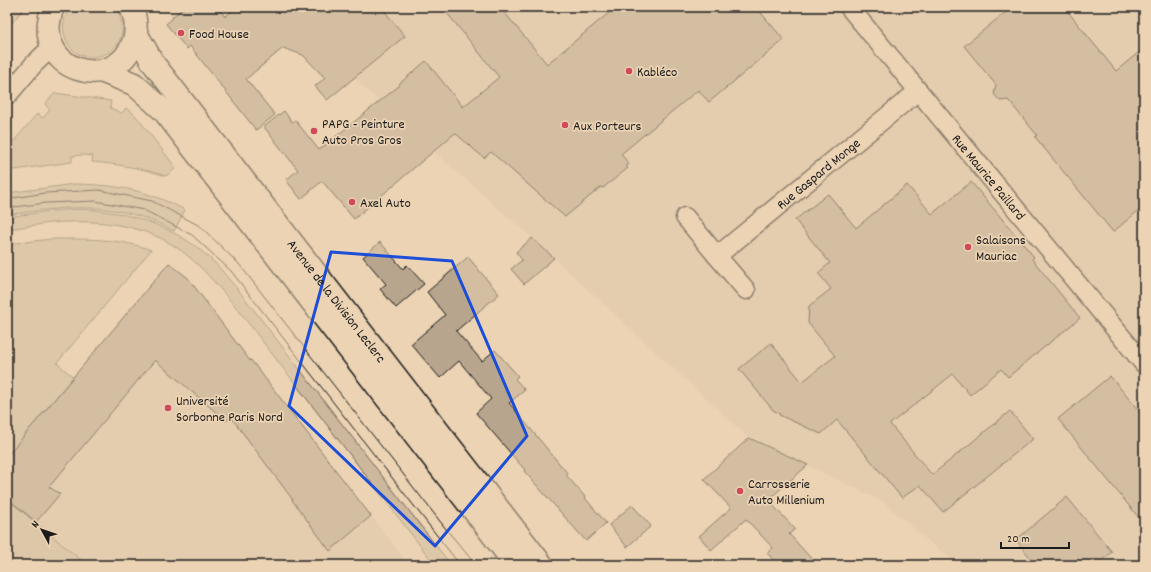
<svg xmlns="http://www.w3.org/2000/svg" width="1151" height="572" font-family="Dekko,sans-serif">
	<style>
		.built { fill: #dcc5a8 }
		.green { fill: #cdb89d; stroke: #746a5c }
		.building { fill: #b8a58e; stroke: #1c1c1c }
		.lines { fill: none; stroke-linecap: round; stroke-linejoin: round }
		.minor-casing { stroke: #1c1c1c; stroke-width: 21 }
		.tertiary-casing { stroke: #1c1c1c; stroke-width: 25 }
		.minor { stroke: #ebd3b3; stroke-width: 18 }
		.tertiary { stroke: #ebd3b3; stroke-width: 22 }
		.tram { stroke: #1c1c1c; stroke-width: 1 }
		.marked { fill: none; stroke: #1d4ed8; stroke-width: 3; stroke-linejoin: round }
		.poi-dot { fill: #d1495b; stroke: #ebd3b3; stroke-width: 1.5 }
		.labels { text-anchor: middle; stroke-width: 3.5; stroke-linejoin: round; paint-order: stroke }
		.poi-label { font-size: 14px; fill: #1c1c1c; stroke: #ebd3b3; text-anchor: start }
		.street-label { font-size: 14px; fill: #1c1c1c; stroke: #ebd3b3 }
	</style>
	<rect width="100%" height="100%" fill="#ebd3b3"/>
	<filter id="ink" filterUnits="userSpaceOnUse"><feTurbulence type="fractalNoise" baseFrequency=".025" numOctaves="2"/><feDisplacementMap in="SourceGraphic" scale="8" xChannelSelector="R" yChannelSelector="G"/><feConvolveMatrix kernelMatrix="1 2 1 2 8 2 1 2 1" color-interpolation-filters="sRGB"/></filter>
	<g filter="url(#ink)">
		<path class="built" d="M 271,7 L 1144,7 L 1144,565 L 959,565 L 933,545 L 882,501 L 749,438 L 532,238 L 433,151 L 354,78 Z
			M 169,263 L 188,278 L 232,337 L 251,360 L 409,565 L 7,565 L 7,456 Z"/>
		<path class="green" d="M 7,7 L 25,7 L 7,29 Z
			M 72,7 L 115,7 C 145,54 72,79 64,32 C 62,23 65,13 72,7 Z
			M 55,93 L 111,101 L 110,108 L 122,113 L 126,108 L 132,112 L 140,121 L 176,168 L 166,176 C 141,168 117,164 92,162 L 93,156 L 83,155 L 72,156 L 72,162 L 7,171 L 7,149 L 37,114 L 43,118 L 50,110 L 45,104 Z
			M 75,184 C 119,185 146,190 185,210 L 174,231 C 117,200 68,206 7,215 L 7,193 Z
			M 80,209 C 131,211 181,228 217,265 C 226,275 234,286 243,296 L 451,565 L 435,565 L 236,307 C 221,290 206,271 188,256 C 155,228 110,220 68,222 C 48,222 27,227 7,229 L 7,217 L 50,211 Z
			M 52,239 C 86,239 119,238 151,250 L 57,363 L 73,377 L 7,456 L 7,244 Z
			M 7,499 L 87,565 L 7,565 Z"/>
		<path class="building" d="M 185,7 L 218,7 L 225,17 L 236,7 L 381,7 L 405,36 L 327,100 L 315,86 L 325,78 L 303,55 L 283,48 L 246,79 L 275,115 L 256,130 L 190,46 L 187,49 L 166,24 L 173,18 L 172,17 Z
			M 442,7 L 500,7 L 547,64 L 616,7 L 756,7 L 784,40 L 709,102 L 698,90 L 621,154 L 629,164 L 626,166 L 628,168 L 603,188 L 601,187 L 565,217 L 491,152 L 484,158 L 455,133 L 354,219 L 322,181 L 301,199 L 286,180 L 298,170 L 264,127 L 284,111 L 292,122 L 295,120 L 319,150 L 400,85 L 399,84 L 426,61 L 463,107 L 499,77 Z
			M 1012,7 L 1064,7 L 1116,71 L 1144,48 L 1144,206 L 1113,232 L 1035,137 L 1037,135 L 1008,100 L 1000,101 L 994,94 L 996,85 L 964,46 Z
			M 971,182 L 1034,257 L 1032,259 L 1080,318 L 1008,377 L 1001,369 L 970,395 L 953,374 L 890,424 L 932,475 L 1010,411 L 1033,439 L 943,512 L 920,485 L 902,498 L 837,420 L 821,434 L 779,415 L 780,414 L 773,410 L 739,369 L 771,343 L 802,382 L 835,356 L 808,323 L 809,306 L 831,289 L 818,273 L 830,263 L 795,220 L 828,194 L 856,228 L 907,185 L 932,214 Z
			M 532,238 L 554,258 L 524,284 L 511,269 L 522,260 L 516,252 Z
			M 380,242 L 403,269 L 407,265 L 424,284 L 396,308 L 380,289 L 386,284 L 363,257 Z
			M 468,257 L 499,294 L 456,331 L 482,361 L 495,350 L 518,376 L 515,379 L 525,390 L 509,403 L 568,474 L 566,475 L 586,498 L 585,498 L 606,523 L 586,541 L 524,471 L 525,470 L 476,413 L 491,399 L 459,361 L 440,378 L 411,344 L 445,315 L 427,292 Z
			M 169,263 L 188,278 L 250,361 L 251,360 L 371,516 L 330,551 L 292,500 L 293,500 L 231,417 L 226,421 L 155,360 L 49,487 L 60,494 L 36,522 L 7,498 L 7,456 Z
			M 1110,376 L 1144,417 L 1144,524 L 1058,419 Z
			M 749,438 L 808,465 L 768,500 L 795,529 L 789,534 L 817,565 L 778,565 L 767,553 L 773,548 L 746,519 L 711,550 L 699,536 L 731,508 L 704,479 Z
			M 1067,497 L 1112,552 L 1096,565 L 1036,565 L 1016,540 Z
			M 632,505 L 651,526 L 627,547 L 609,525 Z"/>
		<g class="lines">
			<g class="minor-casing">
				<g id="minor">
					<path id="s1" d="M 849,7 L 1144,364"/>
					<path d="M 7,96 L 34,64 L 52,47"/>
					<path id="s2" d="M 685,217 L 717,256 L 918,91"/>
					<path d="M 717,256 L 746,290"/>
				</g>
			</g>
			<g class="tertiary-casing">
				<g id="tertiary">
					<path d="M 53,7 C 28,71 116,97 134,40 C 137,30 136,17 131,7"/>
					<path id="s3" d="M 136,33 L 153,63 L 542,565"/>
					<path d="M 101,71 L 134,84 L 164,111 L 516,565"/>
				</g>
			</g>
			<use href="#minor" class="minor"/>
			<use href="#tertiary" class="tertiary"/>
			<path class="tram" d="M 7,199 L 45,193 L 99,190 L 152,201 L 200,226 L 239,264 L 446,529 L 476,565
				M 7,208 L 46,203 L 95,201 L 144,210 L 192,235 L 231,271 L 460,565"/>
		</g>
	</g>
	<path d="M0 0H1151V572H0ZM 331,252 L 452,261 L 527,436 L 435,546 L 289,406 Z" fill="#ebd3b3" fill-opacity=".55" fill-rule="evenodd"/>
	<path class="marked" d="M 331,252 L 452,261 L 527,436 L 435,546 L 289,406 Z"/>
	<g class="poi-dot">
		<circle cx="181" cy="33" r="4"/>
		<circle cx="629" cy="71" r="4"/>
		<circle cx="565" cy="125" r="4"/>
		<circle cx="314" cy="131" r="4"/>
		<circle cx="352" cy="202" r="4"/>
		<circle cx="968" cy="247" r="4"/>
		<circle cx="168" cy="408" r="4"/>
		<circle cx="740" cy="491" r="4"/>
	</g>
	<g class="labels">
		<g class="poi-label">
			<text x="189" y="38">Food House</text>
			<text x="637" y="76">Kabléco</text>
			<text x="322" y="128">PAPG - Peinture<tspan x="322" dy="16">Auto Pros Gros</tspan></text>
			<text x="573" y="130">Aux Porteurs</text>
			<text x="360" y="207">Axel Auto</text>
			<text x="976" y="244">Salaisons<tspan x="976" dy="16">Mauriac</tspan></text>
			<text x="176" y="405">Université<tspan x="176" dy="16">Sorbonne Paris Nord</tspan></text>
			<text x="748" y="488">Carrosserie<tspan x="748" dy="16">Auto Millenium</tspan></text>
		</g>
		<g class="street-label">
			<text dy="5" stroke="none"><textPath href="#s2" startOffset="181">Rue Gaspard Monge</textPath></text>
			<text dy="5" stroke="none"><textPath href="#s1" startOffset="220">Rue Maurice Paillard</textPath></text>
			<text dy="5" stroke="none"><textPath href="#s3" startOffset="335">Avenue de la Division Leclerc</textPath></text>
		</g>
	</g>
	<rect width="1151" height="572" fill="none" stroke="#ebd3b3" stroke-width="24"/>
	<rect x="12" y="12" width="1127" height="548" fill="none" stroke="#1c1c1c" stroke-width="1.5" filter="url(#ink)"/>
	<g transform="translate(42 530) rotate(310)" stroke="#ebd3b3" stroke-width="3" paint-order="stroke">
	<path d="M0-3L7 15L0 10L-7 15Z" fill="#1c1c1c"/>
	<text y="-6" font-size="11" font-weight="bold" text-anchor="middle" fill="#1c1c1c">N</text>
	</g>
	<path d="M1001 542v6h68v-6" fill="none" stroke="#1c1c1c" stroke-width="2"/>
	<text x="1007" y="542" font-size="12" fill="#1c1c1c" stroke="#ebd3b3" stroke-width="3" paint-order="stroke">20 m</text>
</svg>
